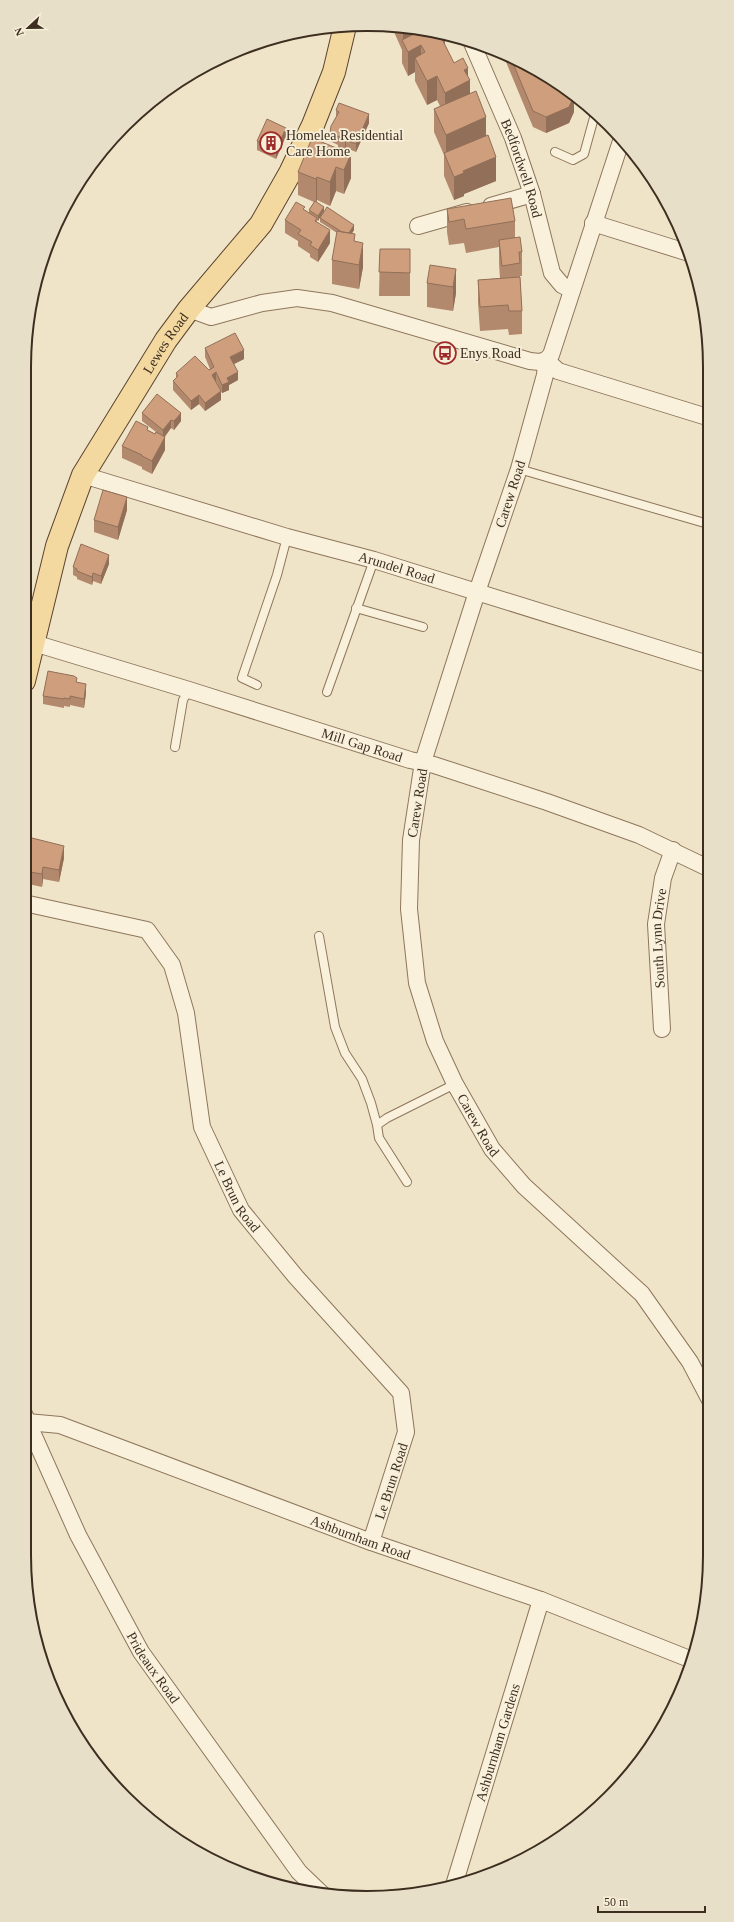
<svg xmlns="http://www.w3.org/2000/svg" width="734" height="1922" font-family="Georgia,serif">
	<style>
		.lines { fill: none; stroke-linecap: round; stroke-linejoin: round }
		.lane-casing { stroke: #8d765c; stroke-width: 10 }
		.street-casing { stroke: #8d765c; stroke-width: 18 }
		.primary-casing { stroke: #5b4430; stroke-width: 24 }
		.lane { stroke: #faf1dc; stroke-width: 8 }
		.street { stroke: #faf1dc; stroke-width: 16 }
		.primary { stroke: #f3d9a0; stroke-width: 22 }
		.wall { fill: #b2896c }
		.shaded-wall { fill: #916f58 }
		.building { fill: #cf9f7d; stroke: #916f58 }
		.labels { text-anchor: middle; stroke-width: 3.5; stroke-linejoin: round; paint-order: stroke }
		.poi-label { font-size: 14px; fill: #3d2e20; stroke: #f7eed8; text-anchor: start }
		.street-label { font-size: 14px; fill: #3d2e20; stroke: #f7eed8 }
		.rim { fill: none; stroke: #3d2e20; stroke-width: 2 }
	</style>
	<rect width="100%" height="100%" fill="#f0e4c8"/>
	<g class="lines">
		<g class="lane-casing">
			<path id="lane" d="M 555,152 L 573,160 L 584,154 L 595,114
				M 519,469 L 708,524
				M 356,608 L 423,627
				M 257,685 L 242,678 L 277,575 L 287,537
				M 327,692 L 374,560
				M 175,747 L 183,700 L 189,690
				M 319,936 L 335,1027 L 345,1053 L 362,1079 L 371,1103 L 377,1125
				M 407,1182 L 379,1138 L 377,1125 L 387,1118 L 455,1084"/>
		</g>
		<g class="street-casing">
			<g id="street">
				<path id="s1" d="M 472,43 L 513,138 L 532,194 L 552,273 L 562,285 L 572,290"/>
				<path id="s2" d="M 622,138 L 551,355 L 546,360 L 545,375 L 519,469 L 477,592 L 423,762 L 411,840 L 409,909 L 417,983 L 435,1041 L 455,1084 L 492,1149 L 524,1186 L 642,1294 L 690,1362 L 710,1400"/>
				<path d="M 491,206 L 532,194"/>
				<path d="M 593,223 L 689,253"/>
				<path d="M 418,226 L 467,212"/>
				<path d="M 189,309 L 211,317 L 262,303 L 297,298 L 332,303 L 530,361 L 540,362 L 546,360"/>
				<path d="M 546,360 L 558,371 L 707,417"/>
				<path id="s3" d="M 83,475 L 287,537 L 374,560 L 708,664"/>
				<path id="s4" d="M 24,640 L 189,690 L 410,760 L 434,765 L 547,802 L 639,835 L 708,868"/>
				<path id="s5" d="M 24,903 L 147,930 L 172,965 L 186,1013 L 202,1127 L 241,1210 L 296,1277 L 401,1393 L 406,1432 L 371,1542"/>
				<path id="s6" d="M 662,1029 L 656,924 L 663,878 L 673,850"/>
				<path id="s7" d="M 24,1414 L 78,1535 L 141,1652 L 299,1872 L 323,1895"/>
				<path id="s8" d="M 27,1422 L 60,1425 L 371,1542 L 541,1600 L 692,1660"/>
				<path id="s9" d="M 454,1885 L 541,1600"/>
			</g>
		</g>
		<g class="primary-casing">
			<g id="primary">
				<path id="s10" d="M 24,681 L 57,546 L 83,475 L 166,340 L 189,309 L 261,224 L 290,173 L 313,125 L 334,72 L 345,26"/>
			</g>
		</g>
		<use href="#lane" class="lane"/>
		<use href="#street" class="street"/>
		<use href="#primary" class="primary"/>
	</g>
	<path class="wall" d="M 391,25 L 445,34 L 445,45 L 454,63 L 468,77 L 470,94 L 486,136 L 496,181 L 464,194 L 464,196 L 454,200 L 444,176 L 444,155 L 434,132 L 434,109 L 440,106 L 437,100 L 427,105 L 415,81 L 415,72 L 408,76 L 402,63 L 402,50 Z
		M 504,57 L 557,82 L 574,112 L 569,123 L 546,133 L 533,127 Z
		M 336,110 L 369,123 L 356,152 L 346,148 L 345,151 L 338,148 L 338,145 L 330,141 L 330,133 L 336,117 Z
		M 286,136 L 276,159 L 257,150 L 257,141 Z
		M 351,154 L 351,178 L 344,194 L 336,191 L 330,206 L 317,200 L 316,202 L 324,207 L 318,221 L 317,220 L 317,222 L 330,243 L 318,262 L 310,257 L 310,254 L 298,246 L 298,241 L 285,233 L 285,220 L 305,210 L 309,213 L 309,210 L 314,202 L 298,195 L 298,172 Z
		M 447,209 L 515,221 L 515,238 L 522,252 L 522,276 L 520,276 L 522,311 L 522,334 L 509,335 L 508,329 L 480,331 L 478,303 L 478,280 L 500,278 L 499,264 L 499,247 L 466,253 L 464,243 L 449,245 L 447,232 Z
		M 320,218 L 354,230 L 352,233 L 363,267 L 359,289 L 332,284 L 332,260 L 337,233 L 320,222 Z
		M 380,249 L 410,249 L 410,296 L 379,296 Z
		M 456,269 L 456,293 L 453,311 L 427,307 L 427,283 Z
		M 205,348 L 244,359 L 234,364 L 238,380 L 229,385 L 229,390 L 222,393 L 216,381 L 221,400 L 205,411 L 199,404 L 191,410 L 173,390 L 173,381 L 176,379 L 176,373 L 209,370 L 210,369 L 205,357 Z
		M 142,413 L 181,421 L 174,430 L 171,428 L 165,437 L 165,450 L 152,474 L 142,469 L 142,467 L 122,458 L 122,446 L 148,430 L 155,434 L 156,432 L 142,421 Z
		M 127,510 L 118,540 L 94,532 L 94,520 Z
		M 109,564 L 101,584 L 93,581 L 92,585 L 77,579 L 77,577 L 73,575 L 73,567 Z
		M 77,682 L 86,693 L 84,708 L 70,705 L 70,707 L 64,706 L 64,708 L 43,704 L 43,696 Z
		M 24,836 L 64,858 L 59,882 L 43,879 L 42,887 L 24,883 Z"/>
	<path class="shaded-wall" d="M 407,28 L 432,32 L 403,43 L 403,29 Z
		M 443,34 L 445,34 L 445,56 L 440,35 Z
		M 421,45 L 421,69 L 415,58 L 415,72 L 408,76 L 408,52 Z
		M 468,68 L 468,81 L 470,80 L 470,104 L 445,116 L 445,93 L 464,70 Z
		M 437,76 L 437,100 L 427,105 L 427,81 Z
		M 574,96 L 574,112 L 569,123 L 546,133 L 546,117 Z
		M 369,114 L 369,123 L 356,152 L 356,144 Z
		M 486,117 L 486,141 L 446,156 L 446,135 Z
		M 286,128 L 286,136 L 276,159 L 276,150 Z
		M 346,140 L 346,148 L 345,151 L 345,142 Z
		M 351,154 L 351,178 L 344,194 L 344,170 Z
		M 496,157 L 496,181 L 464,194 L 464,196 L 454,200 L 454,177 L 463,171 Z
		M 336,167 L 336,191 L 330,206 L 330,182 Z
		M 317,177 L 317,200 L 316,203 L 316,179 Z
		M 324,207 L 324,211 L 318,221 L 318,216 Z
		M 354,225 L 354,230 L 348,240 L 348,235 Z
		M 330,230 L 330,243 L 318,262 L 318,250 Z
		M 363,243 L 363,267 L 359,289 L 359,265 Z
		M 456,269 L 456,293 L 453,311 L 453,287 Z
		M 244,350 L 244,359 L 230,366 L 230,357 Z
		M 216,372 L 216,381 L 212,383 L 212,375 Z
		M 238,372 L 238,380 L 229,385 L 229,390 L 222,393 L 222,385 L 227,378 Z
		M 221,391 L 221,400 L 205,411 L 205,403 Z
		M 199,395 L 199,404 L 191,410 L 191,401 Z
		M 181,413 L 181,421 L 174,430 L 174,421 Z
		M 171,420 L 171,428 L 163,438 L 163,430 Z
		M 165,437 L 165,450 L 152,474 L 152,461 Z
		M 127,497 L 127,510 L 118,540 L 118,527 Z
		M 109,555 L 109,564 L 101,584 L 101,576 Z
		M 93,573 L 93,581 L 92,585 L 92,577 Z
		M 86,684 L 86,693 L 84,708 L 84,699 Z
		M 64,846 L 64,858 L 59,882 L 59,870 Z
		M 43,867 L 43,879 L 42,887 L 42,874 Z"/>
	<path class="building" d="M 402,27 L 407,28 L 403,29 Z
		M 422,30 L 443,34 L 440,35 L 454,63 L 463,58 L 468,68 L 464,70 L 470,80 L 445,93 L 437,76 L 427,81 L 415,58 L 425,52 L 421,45 L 408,52 L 402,40 Z
		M 512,61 L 557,82 L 574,96 L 569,107 L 546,117 L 533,111 Z
		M 476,91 L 486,117 L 446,135 L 434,109 Z
		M 339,103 L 369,114 L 356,144 L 346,140 L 345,142 L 338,139 L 340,137 L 330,133 L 331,126 L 339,112 L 336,110 Z
		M 267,119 L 286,128 L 276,150 L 257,141 Z
		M 488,135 L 496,157 L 463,171 L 464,173 L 454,177 L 444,153 Z
		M 312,138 L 351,154 L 344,170 L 336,167 L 330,182 L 317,177 L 316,179 L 298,172 Z
		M 511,198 L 515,221 L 466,229 L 464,219 L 449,222 L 447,209 Z
		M 315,201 L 324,207 L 318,216 L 309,210 Z
		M 296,202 L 305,207 L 303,209 L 317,218 L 315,221 L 330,230 L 318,250 L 310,245 L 312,242 L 298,234 L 301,230 L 285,220 Z
		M 327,207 L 354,225 L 349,233 L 342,232 L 320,218 Z
		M 337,231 L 355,234 L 354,241 L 363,243 L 359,265 L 332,260 Z
		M 520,237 L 522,252 L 519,252 L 520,263 L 502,266 L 499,240 Z
		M 380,249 L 410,249 L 410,273 L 379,272 Z
		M 430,265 L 456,269 L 453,287 L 427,283 Z
		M 520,277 L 522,311 L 509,311 L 508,305 L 480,307 L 478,280 Z
		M 235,333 L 244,350 L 230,357 L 238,372 L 227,378 L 229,382 L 222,385 L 216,372 L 212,375 L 221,391 L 205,403 L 199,395 L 191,401 L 173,381 L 178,376 L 176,373 L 195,356 L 209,370 L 214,367 L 205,348 Z
		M 157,394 L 181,413 L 174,421 L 171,420 L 163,430 L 142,413 Z
		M 136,421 L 148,427 L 147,430 L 155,434 L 156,432 L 165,437 L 152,461 L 142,456 L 142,455 L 122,446 Z
		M 103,490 L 127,497 L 118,527 L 94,520 Z
		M 81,544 L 109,555 L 101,576 L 93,573 L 92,577 L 77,571 L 77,569 L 73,567 Z
		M 48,671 L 74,676 L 77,678 L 76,682 L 86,684 L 84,699 L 70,696 L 70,699 L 64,698 L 64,699 L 43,696 Z
		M 24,836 L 64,846 L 59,870 L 43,867 L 42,874 L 24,871 Z"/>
	<defs>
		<g id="building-ring" transform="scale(1.15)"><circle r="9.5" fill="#f7eed8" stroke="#9e2a2b" stroke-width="1.5"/><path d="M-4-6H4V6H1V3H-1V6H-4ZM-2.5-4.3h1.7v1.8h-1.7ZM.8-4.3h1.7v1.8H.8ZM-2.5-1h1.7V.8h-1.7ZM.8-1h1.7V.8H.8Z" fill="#9e2a2b"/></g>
		<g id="bus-ring" transform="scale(1.15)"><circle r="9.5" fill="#f7eed8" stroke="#9e2a2b" stroke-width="1.5"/><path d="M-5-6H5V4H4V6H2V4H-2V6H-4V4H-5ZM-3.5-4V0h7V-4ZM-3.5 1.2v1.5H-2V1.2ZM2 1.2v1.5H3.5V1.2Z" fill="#9e2a2b"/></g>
	</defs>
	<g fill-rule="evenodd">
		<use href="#building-ring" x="271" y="143"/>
		<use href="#bus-ring" x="445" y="353"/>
	</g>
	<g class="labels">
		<g class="poi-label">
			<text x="286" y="140">Homelea Residential<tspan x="286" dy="16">Care Home</tspan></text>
			<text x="460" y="358">Enys Road</text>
		</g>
		<g class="street-label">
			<text dy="5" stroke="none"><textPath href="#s1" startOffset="135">Bedfordwell Road</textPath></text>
			<text dy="5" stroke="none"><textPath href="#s10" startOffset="370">Lewes Road</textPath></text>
			<text transform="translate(510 494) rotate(-72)" y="5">Carew Road</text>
			<text dy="5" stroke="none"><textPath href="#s3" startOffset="327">Arundel Road</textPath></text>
			<text dy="5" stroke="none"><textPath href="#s4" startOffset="354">Mill Gap Road</textPath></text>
			<text transform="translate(417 803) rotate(-81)" y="5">Carew Road</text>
			<text dy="5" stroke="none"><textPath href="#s6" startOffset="91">South Lynn Drive</textPath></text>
			<text dy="5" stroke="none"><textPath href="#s2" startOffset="1034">Carew Road</textPath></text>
			<text dy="5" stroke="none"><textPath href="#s5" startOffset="412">Le Brun Road</textPath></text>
			<text transform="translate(391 1481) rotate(-72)" y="5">Le Brun Road</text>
			<text dy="5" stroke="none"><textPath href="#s8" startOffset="354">Ashburnham Road</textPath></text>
			<text dy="5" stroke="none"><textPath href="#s7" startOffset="285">Prideaux Road</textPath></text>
			<text dy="5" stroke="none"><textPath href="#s9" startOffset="149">Ashburnham Gardens</textPath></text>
		</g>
	</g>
	<path d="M0 0H734V1922H0ZM367 31H367A336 336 0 0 1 703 367V1555A336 336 0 0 1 367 1891H367A336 336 0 0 1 31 1555V367A336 336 0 0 1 367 31Z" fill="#e8dfc9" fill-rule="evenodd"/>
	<path class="rim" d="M367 31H367A336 336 0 0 1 703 367V1555A336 336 0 0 1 367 1891H367A336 336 0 0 1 31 1555V367A336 336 0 0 1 367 31Z"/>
	<g transform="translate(28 28) rotate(248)" stroke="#f7eed8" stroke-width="3" paint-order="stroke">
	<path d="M0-3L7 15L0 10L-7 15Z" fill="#3d2e20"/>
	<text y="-6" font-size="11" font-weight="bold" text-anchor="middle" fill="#3d2e20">N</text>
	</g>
	<path d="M598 1906v6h107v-6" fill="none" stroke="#3d2e20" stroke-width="2"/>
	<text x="604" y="1906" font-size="12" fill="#3d2e20" stroke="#f7eed8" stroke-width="3" paint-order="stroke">50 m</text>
</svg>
